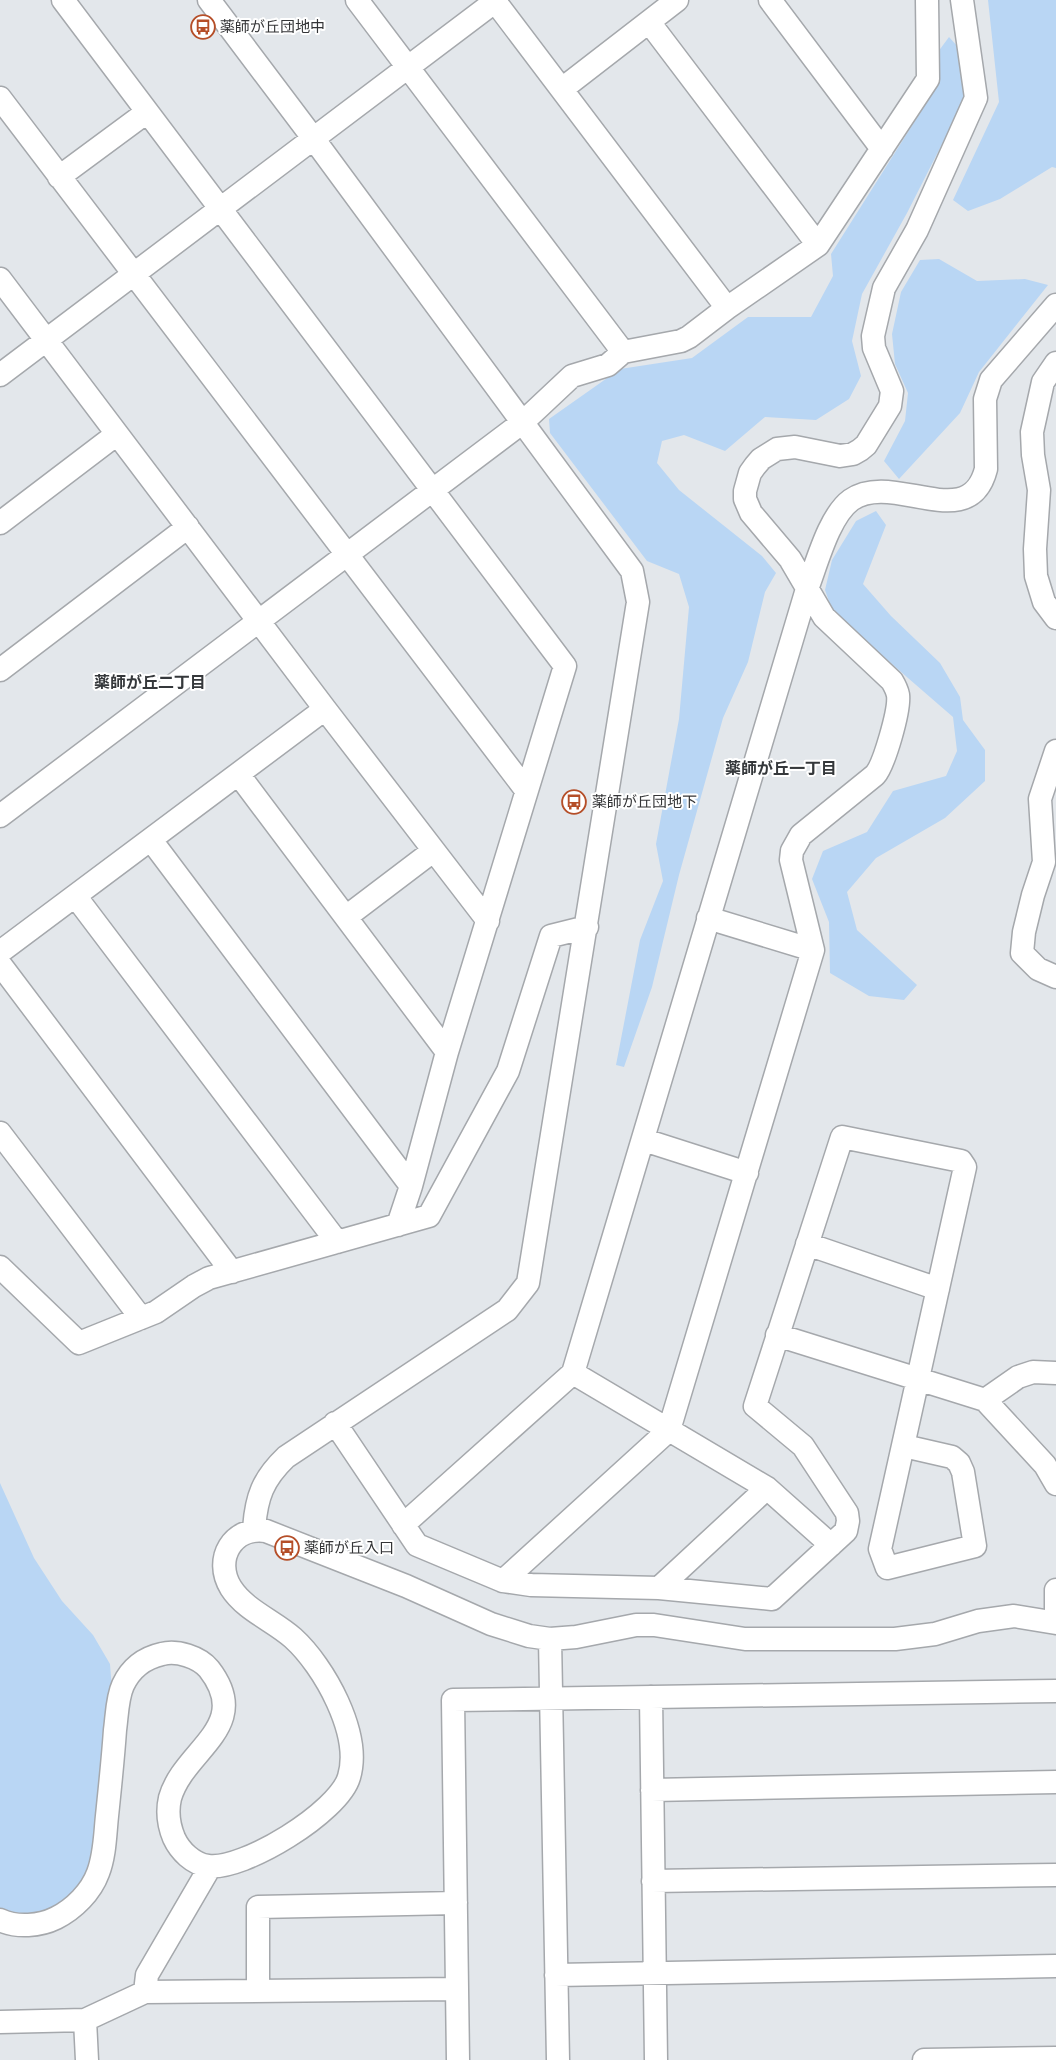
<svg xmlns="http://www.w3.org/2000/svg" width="1056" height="2060" font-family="Jost,'Noto Sans JP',sans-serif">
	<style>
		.green { fill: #b9d6f4 }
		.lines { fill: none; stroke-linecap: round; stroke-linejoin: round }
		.minor-casing { stroke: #a5a8ac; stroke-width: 25 }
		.minor { stroke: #fff; stroke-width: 22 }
		.labels { text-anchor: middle; stroke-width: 4; stroke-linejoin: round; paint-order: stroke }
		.poi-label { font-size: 15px; fill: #343537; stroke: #fff; text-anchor: start }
		.neighbourhood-label { font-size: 16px; font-weight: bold; fill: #35383b; stroke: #fff }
	</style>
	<rect width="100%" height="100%" fill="#e3e7eb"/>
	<path class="green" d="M 988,0 L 1056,0 L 1056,168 L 1052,167 L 1000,199 L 968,211 L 953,200 L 999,102 Z
		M 949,37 L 959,48 L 967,95 L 907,213 L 862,294 L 852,341 L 861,376 L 849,399 L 816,420 L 765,417 L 725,451 L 684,435 L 662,441 L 657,463 L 679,490 L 762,556 L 776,573 L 765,592 L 748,662 L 723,718 L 679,875 L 652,987 L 624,1067 L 616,1065 L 640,940 L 663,881 L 656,844 L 679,719 L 689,607 L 679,574 L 647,561 L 550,433 L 549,419 L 620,369 L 692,358 L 748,317 L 811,317 L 833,276 L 831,254 L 937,86 L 935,56 Z
		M 939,259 L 977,281 L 1025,279 L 1048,285 L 979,372 L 960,413 L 899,479 L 884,461 L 905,421 L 908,393 L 895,364 L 892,334 L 901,292 L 920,260 Z
		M 876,511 L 886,525 L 863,584 L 891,616 L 940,663 L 960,697 L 963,720 L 985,750 L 985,781 L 945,818 L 876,858 L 847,892 L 857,930 L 917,985 L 904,1000 L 869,996 L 830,973 L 829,922 L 812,879 L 823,851 L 867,832 L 893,791 L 946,776 L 957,751 L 953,717 L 833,613 L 825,590 L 832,560 L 856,521 Z
		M 0,1483 L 34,1558 L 62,1601 L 93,1635 L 110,1664 L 113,1703 L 90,1874 L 69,1901 L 33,1918 L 0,1912 Z"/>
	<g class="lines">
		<g class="minor-casing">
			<path id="minor" d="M 63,0 L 565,666 L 447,1052 L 411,1186 L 398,1225
				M 209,0 L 313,138 L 632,571 L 638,602 L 528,1283 L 507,1310 L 286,1457 C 263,1479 256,1497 254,1530
				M 357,0 L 623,352
				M 494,0 L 727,308
				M 770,0 L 882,149
				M 649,22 L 818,245
				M 562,89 L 677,0
				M 0,98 L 526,790
				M 59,177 L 147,112
				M 0,279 L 325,709 L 488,921
				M 1056,363 L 1043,382 L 1032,432 L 1033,455 L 1039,490 L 1035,549 L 1036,576 L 1044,602 L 1056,618
				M 0,375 L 497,0
				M 0,523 L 117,434
				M 0,670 L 188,527
				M 1056,751 L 1040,799 L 1044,862 L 1033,895 L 1024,932 L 1022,953 L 1038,969 L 1056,977
				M 239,775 L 447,1052
				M 0,816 L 523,422 L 572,376 L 608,365 L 623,352 L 681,341 L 689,337 L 727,308 L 818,245 L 928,79 L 927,0
				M 151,840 L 411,1186
				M 76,897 L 337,1242
				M 346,917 L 433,851
				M 708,918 L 813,950
				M 0,952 L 325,709
				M 0,964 L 232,1272
				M 0,1133 L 141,1318
				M 644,1140 L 747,1173
				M 807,1244 L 938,1289
				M 0,1267 L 79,1343 L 156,1312 L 194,1286 L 209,1278 L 429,1216 L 508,1071 L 551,936 L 587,927
				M 777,1335 L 985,1400 L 1045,1465 L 1056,1484
				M 573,1373 L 807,589 C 817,563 829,516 851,500 C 893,470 969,536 986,469 L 985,399 L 991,380 L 1056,305
				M 985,1400 L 1018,1377 L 1033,1372 L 1056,1373
				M 335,1423 L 417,1545 L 503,1581 L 531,1585 L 659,1588 L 772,1599 L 846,1531 L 848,1521 L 847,1513 L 803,1446 L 755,1406 L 842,1137 L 961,1161 L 965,1167 L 880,1549 L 887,1568 L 975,1546 L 963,1472 L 959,1463 L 952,1457 L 904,1446
				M 403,1525 L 573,1373 L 767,1488 L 831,1545
				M 503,1581 L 669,1430 L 813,950 L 791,860 L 792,851 L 801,835 L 875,775 C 884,765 900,710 898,695 C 897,690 895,686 892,681 L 824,617 L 790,559 L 751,513 L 745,499 L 745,491 L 750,473 L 755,466 L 761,459 L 777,449 L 795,447 L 840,456 L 853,454 L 860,450 L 866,445 L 890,406 L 892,391 L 874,348 L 873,336 L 884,288 L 917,230 L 976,98 L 962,0
				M 659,1588 L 767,1488
				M 1056,1590 L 1056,1617
				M 550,1639 L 558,2060
				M 651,1697 L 656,2060
				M 652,1790 L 1056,1782
				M 653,1881 L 1056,1875
				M 0,1920 C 17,1928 40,1926 56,1918 C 74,1909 91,1892 98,1873 C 105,1855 105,1835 107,1816 C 110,1787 113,1759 115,1730 C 117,1716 117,1698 123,1685 C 131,1668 144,1658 162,1654 C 177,1650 199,1657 209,1669 C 254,1727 184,1749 170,1798 C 167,1811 169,1826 174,1838 C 180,1851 193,1864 208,1866 C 243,1871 339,1812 349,1777 C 362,1734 324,1666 293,1638 C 274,1621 245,1610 231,1588 C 213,1559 233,1526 266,1531 L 406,1586 L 491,1624 L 529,1636 L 550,1639 L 576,1637 L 636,1625 L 654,1625 L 745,1639 L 895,1639 L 935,1634 L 978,1621 L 1014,1616 L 1056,1623
				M 556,1975 L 1056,1966
				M 258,1990 L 258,1907 L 456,1903
				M 145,1992 L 147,1975 L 210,1867
				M 85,2020 L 87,2060
				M 0,2022 L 85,2020 L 145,1992 L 456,1989
				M 458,2060 L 453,1700 L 1056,1691
				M 924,2060 L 1056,2058"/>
		</g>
		<use href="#minor" class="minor"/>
	</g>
	<defs>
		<g id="bus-ring" transform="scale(1.25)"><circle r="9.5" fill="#fff" stroke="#b54e28" stroke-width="1.5"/><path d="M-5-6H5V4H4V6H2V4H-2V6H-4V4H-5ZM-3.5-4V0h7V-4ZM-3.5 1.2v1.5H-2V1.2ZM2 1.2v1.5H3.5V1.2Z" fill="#b54e28"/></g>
	</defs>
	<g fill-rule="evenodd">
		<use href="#bus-ring" x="203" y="27"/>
		<use href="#bus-ring" x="574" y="802"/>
		<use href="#bus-ring" x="287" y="1548"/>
	</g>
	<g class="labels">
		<g class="poi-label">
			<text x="220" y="32">薬師が丘団地中</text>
			<text x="592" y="807">薬師が丘団地下</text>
			<text x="304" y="1553">薬師が丘入口</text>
		</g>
		<g class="neighbourhood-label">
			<text x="150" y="688">薬師が丘二丁目</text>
			<text x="781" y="774">薬師が丘一丁目</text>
		</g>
	</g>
</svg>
